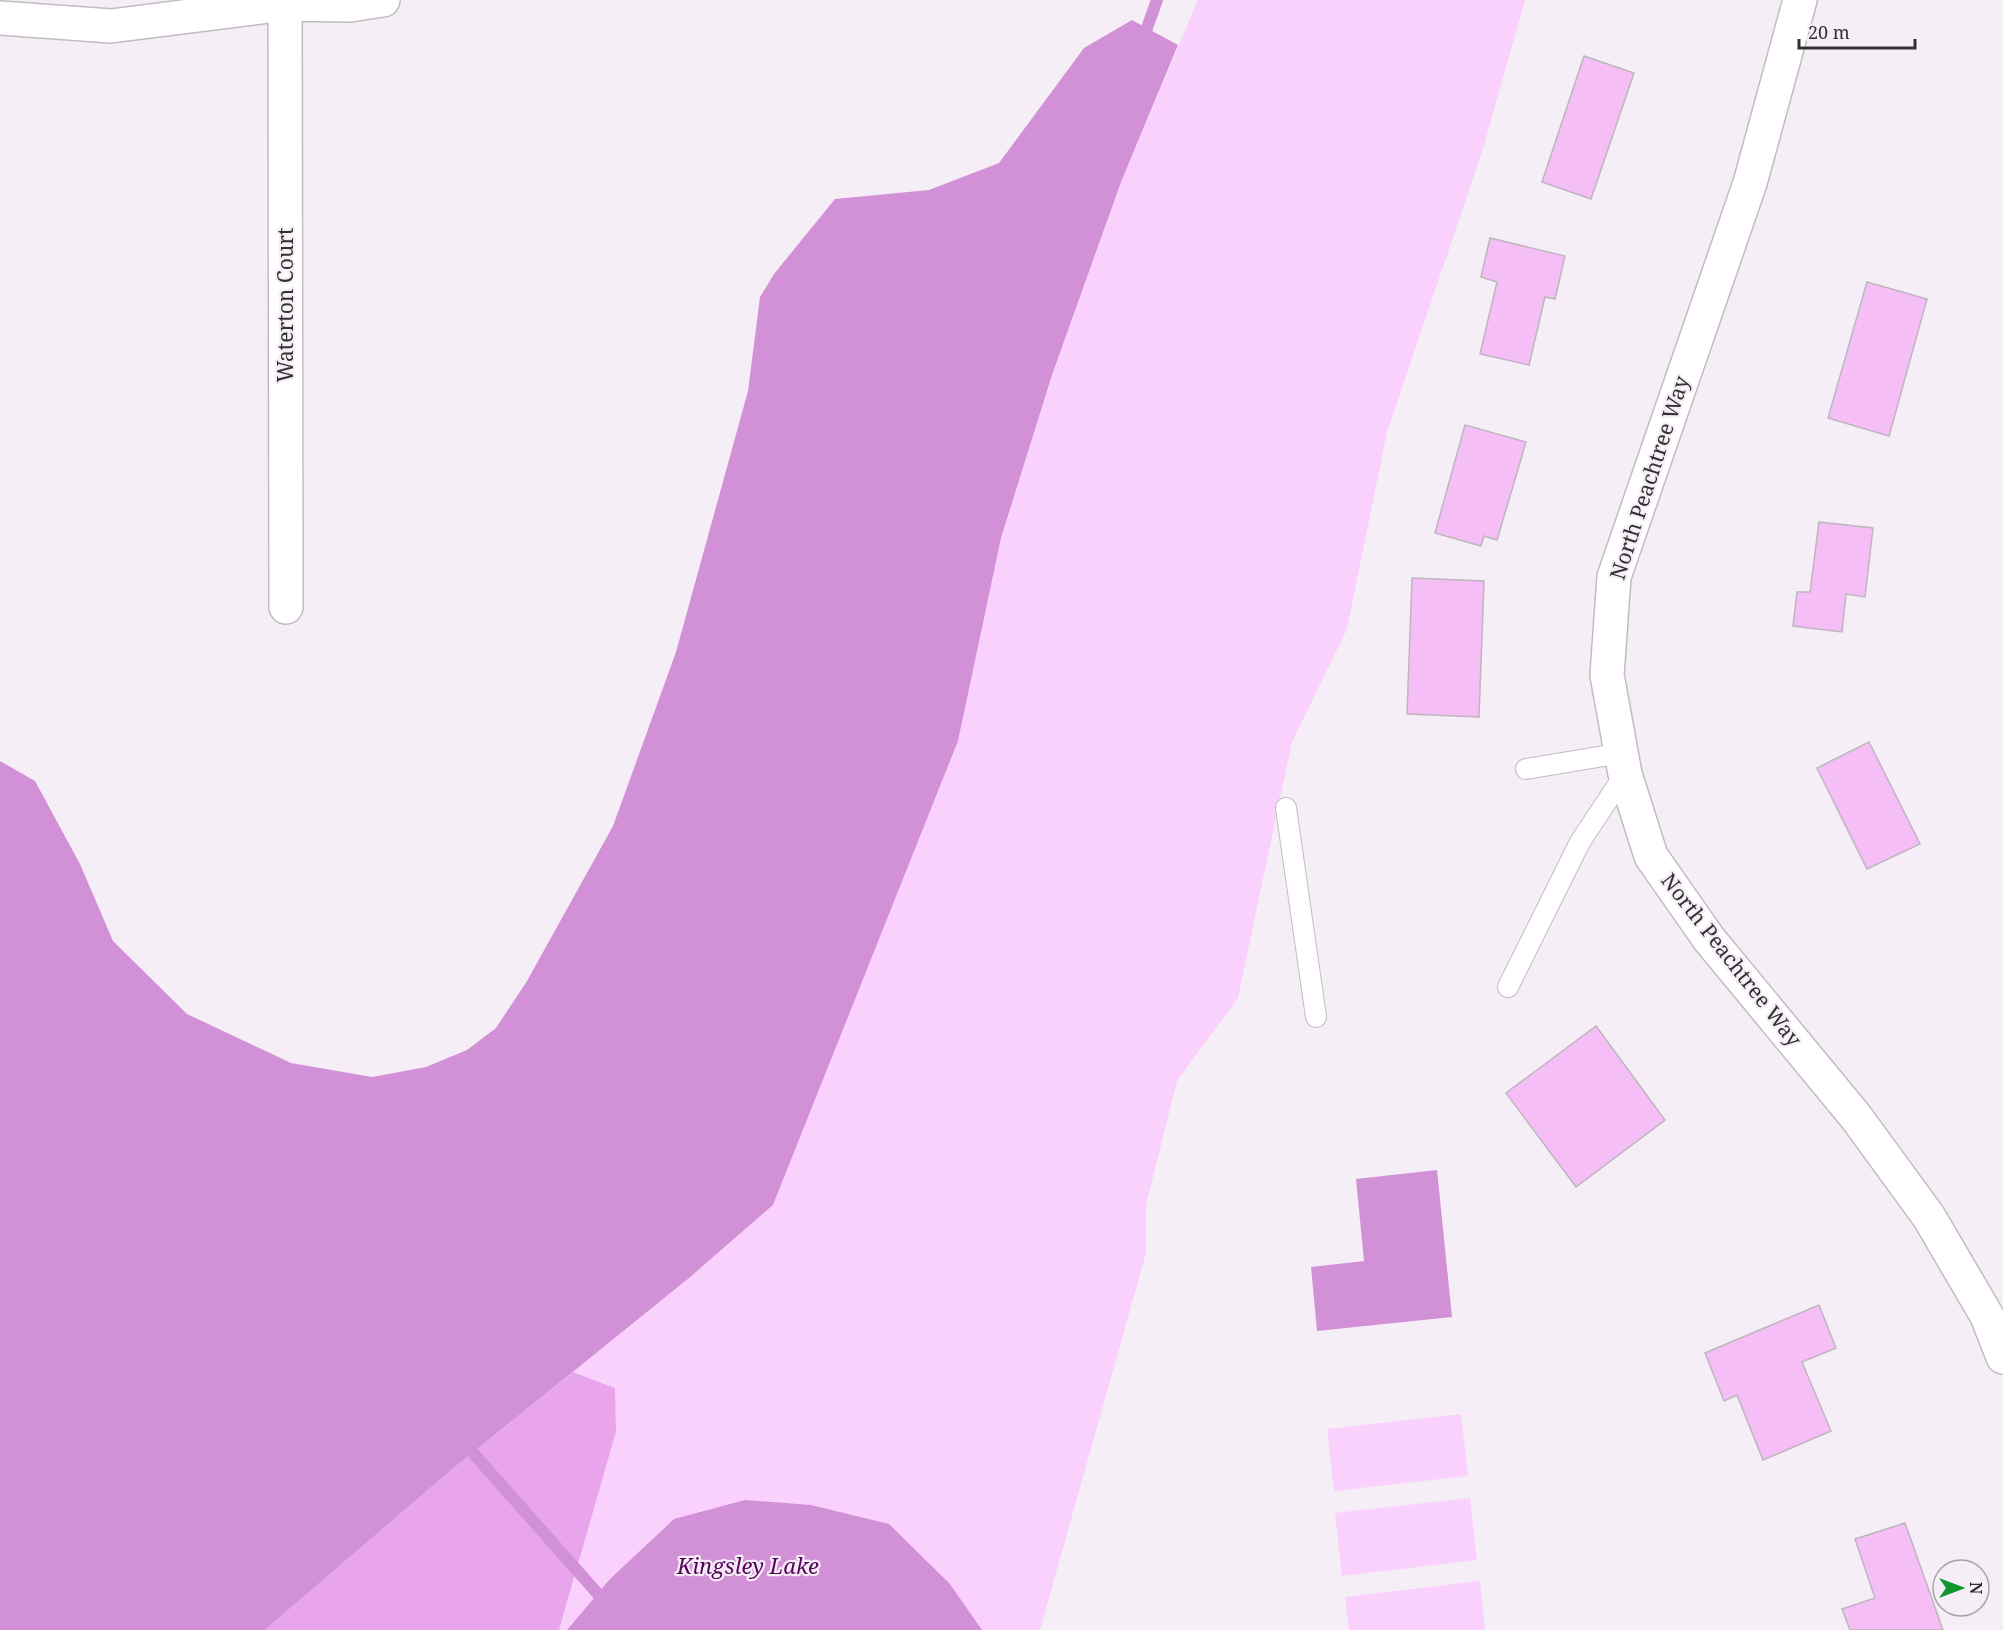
<svg xmlns="http://www.w3.org/2000/svg" width="2003" height="1630" font-family="'Noto Serif',serif">
	<style>
		.green { fill: #fad1fc }
		.forest { fill: #e8a5ec }
		.water { fill: #d290d6 }
		.lines { fill: none; stroke-linecap: round; stroke-linejoin: round }
		.stream { stroke: #d290d6; stroke-width: 12 }
		.building { fill: #f5bef7; stroke: #bdb6bd; stroke-width: 1.5 }
		.service-casing { stroke: #c2bbc2; stroke-width: 22 }
		.minor-casing { stroke: #c2bbc2; stroke-width: 36 }
		.service { stroke: #fff; stroke-width: 20 }
		.minor { stroke: #fff; stroke-width: 33 }
		.labels { text-anchor: middle; stroke-width: 4.5; stroke-linejoin: round; paint-order: stroke }
		.street-label { font-size: 21px; fill: #333033; stroke: #f6eef6 }
		.water-label { font-size: 22px; font-style: italic; fill: #58025e; stroke: #f6eef6 }
	</style>
	<rect width="100%" height="100%" fill="#f6eef6"/>
	<path class="green" d="M 1198,0 L 1525,0 L 1482,152 L 1387,432 L 1347,629 L 1292,742 L 1238,998 L 1177,1081 L 1146,1205 L 1146,1253 L 1040,1630 L 982,1630 L 950,1584 L 674,1519 L 610,1579 L 567,1630 L 559,1630 L 616,1432 L 615,1388 L 573,1372 L 689,1278 L 773,1205 L 958,741 L 1001,538 L 1052,375 L 1121,182 Z
		M 1461,1414 L 1468,1476 L 1334,1491 L 1327,1429 Z
		M 1470,1498 L 1477,1560 L 1342,1576 L 1335,1513 Z
		M 1480,1581 L 1485,1630 L 1349,1630 L 1345,1597 Z"/>
	<path class="forest" d="M 573,1372 L 615,1388 L 616,1432 L 559,1630 L 265,1630 L 450,1471 Z"/>
	<path class="water" d="M 1132,20 L 1178,45 L 1121,182 L 1052,375 L 1001,538 L 958,741 L 773,1205 L 689,1278 L 450,1471 L 265,1630 L 0,1630 L 0,761 L 35,781 L 80,864 L 113,941 L 187,1014 L 291,1063 L 372,1077 L 426,1067 L 467,1050 L 496,1028 L 527,981 L 613,826 L 676,652 L 748,391 L 760,297 L 774,274 L 835,199 L 929,190 L 999,163 L 1084,48 Z
		M 1437,1170 L 1452,1317 L 1317,1331 L 1311,1267 L 1364,1261 L 1356,1179 Z
		M 745,1500 L 811,1505 L 889,1524 L 950,1584 L 982,1630 L 567,1630 L 610,1579 L 674,1519 Z"/>
	<g class="lines">
		<path class="stream" d="M 1147,28 L 1157,0
			M 473,1453 L 598,1594"/>
	</g>
	<path class="building" d="M 1584,56 L 1634,73 L 1591,199 L 1542,182 Z
		M 1490,238 L 1565,256 L 1555,299 L 1545,297 L 1529,365 L 1480,354 L 1497,282 L 1481,277 Z
		M 1867,282 L 1927,299 L 1889,436 L 1828,418 Z
		M 1465,425 L 1526,442 L 1497,540 L 1484,536 L 1481,546 L 1435,533 Z
		M 1819,522 L 1873,528 L 1865,597 L 1846,594 L 1842,632 L 1793,626 L 1797,592 L 1810,592 Z
		M 1412,578 L 1484,581 L 1479,717 L 1407,714 Z
		M 1869,742 L 1920,844 L 1867,869 L 1817,768 Z
		M 1596,1026 L 1665,1120 L 1576,1187 L 1506,1093 Z
		M 1819,1305 L 1836,1348 L 1802,1362 L 1831,1431 L 1763,1460 L 1737,1395 L 1724,1401 L 1705,1353 Z
		M 1905,1523 L 1943,1630 L 1850,1630 L 1842,1609 L 1875,1598 L 1855,1539 Z"/>
	<g class="lines">
		<g class="service-casing">
			<path id="service" d="M 1526,769 L 1622,753
				M 1286,808 L 1316,1017
				M 1508,987 L 1580,842 L 1625,774"/>
		</g>
		<g class="minor-casing">
			<path id="minor" d="M 1800,0 L 1750,183 L 1614,577 L 1607,675 L 1625,774 L 1651,856 L 1709,939 L 1856,1117 L 1929,1217 L 1987,1316 L 2003,1357
				M 285,4 L 286,607
				M 0,18 L 111,26 L 285,4 L 350,5 L 383,0"/>
		</g>
		<use href="#service" class="service"/>
		<use href="#minor" class="minor"/>
	</g>
	<g class="labels">
		<g class="street-label">
			<text transform="translate(286 305) rotate(-90)" y="7">Waterton Court</text>
			<text transform="translate(1650 478) rotate(-72)" y="7">North Peachtree Way</text>
			<text transform="translate(1731 960) rotate(52)" y="7">North Peachtree Way</text>
		</g>
		<g class="water-label">
			<text x="748" y="1574">Kingsley Lake</text>
		</g>
	</g>
	<g transform="translate(1961 1588) rotate(90)"><circle r="28" fill="#f6eef6" stroke="#a8a2a8" stroke-width="1.5"/>
	<path d="M0-4.5L10 22L0 15L-10 22Z" fill="#11972d"/>
	<text y="-9" font-size="16" font-weight="bold" text-anchor="middle" fill="#333033">N</text>
	</g>
	<path d="M1799 39v9h116v-9" fill="none" stroke="#333033" stroke-width="3"/>
	<text x="1808" y="39" font-size="18" fill="#333033" stroke="#f6eef6" stroke-width="4.5" paint-order="stroke">20 m</text>
</svg>
